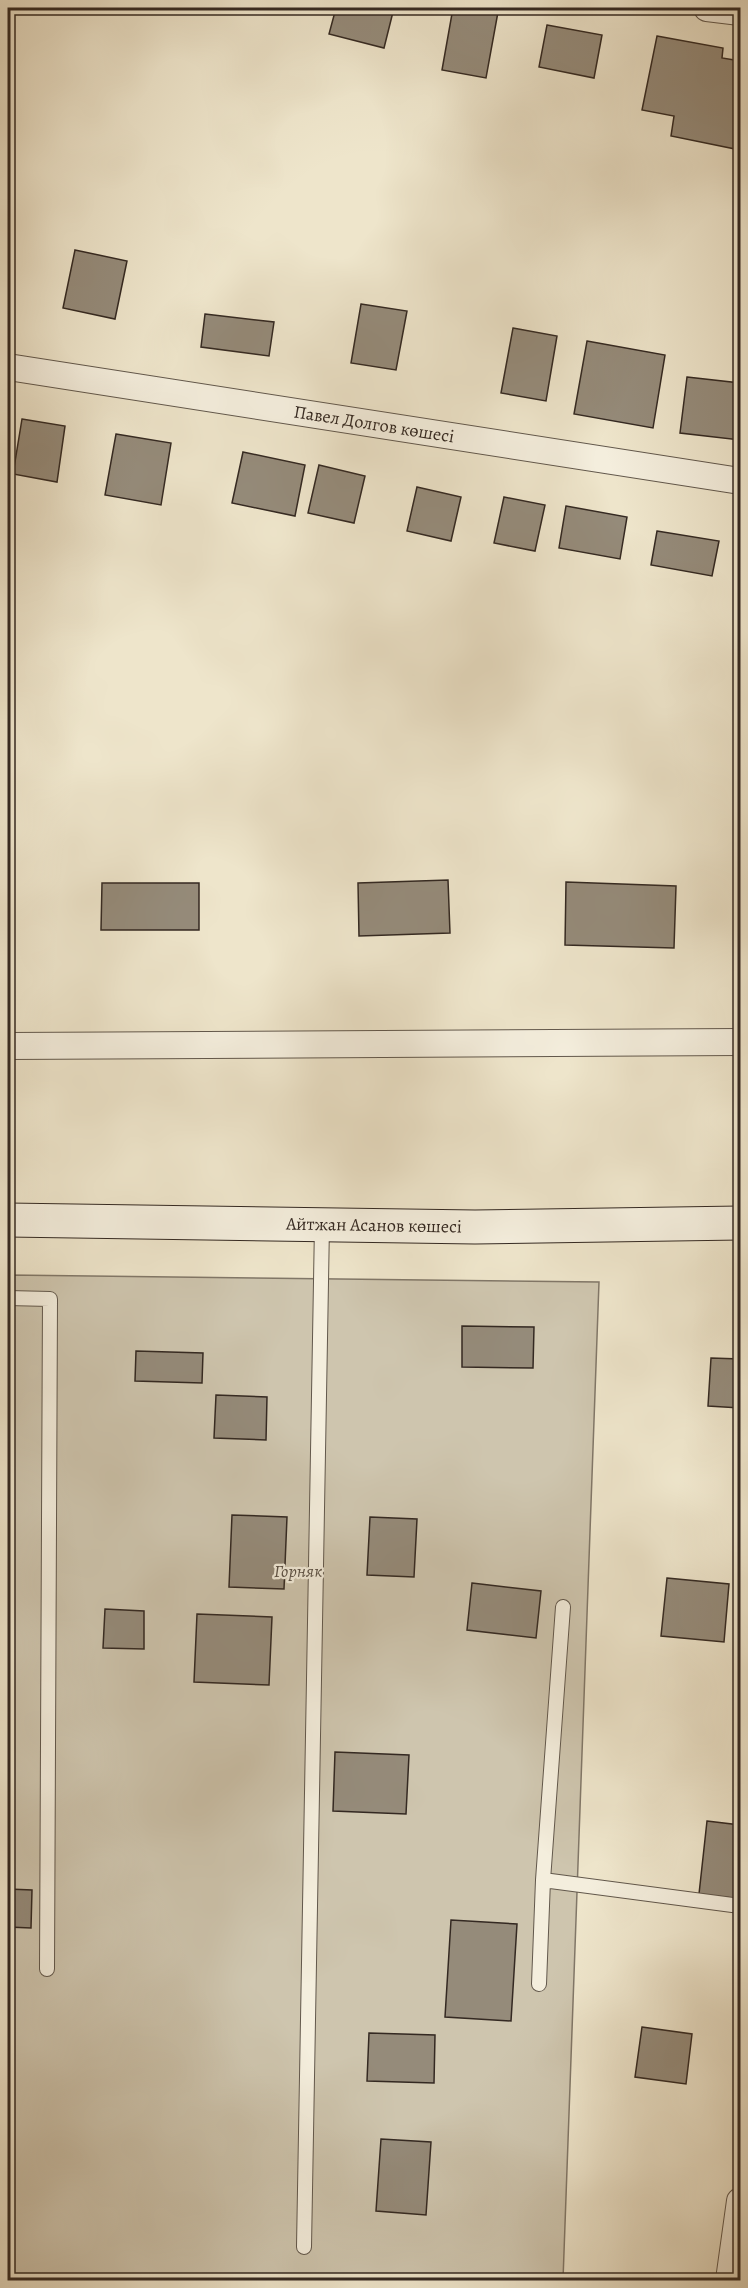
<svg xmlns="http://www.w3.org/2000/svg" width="748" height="2288" font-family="Alegreya,serif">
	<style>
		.green { fill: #cec5ae; stroke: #817768; stroke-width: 1.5 }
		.building { fill: #958b7a; stroke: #342922; stroke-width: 1.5 }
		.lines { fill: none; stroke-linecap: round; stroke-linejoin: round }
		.lane-casing { stroke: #62584c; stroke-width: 16 }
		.street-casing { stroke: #62584c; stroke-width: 28 }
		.secondary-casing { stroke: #342922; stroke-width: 35 }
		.lane { stroke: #f4eedd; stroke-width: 14 }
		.street { stroke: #f4eedd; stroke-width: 26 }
		.secondary { stroke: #f4eedd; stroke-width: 33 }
		.labels { text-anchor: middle; stroke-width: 4.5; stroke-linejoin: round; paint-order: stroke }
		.street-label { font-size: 18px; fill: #342922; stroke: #f4eedd }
		.park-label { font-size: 18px; font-style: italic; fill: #5a5045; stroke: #f4eedd }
	</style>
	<rect width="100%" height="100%" fill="#eee5cb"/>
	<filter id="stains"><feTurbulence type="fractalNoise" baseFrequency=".00333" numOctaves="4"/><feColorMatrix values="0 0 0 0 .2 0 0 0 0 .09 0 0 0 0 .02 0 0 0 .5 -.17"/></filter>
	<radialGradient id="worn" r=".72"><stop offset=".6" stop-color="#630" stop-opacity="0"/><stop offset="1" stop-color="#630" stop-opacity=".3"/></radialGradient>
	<path class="green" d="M 8,1275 L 599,1282 L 563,2280 L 8,2280 Z"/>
	<path class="building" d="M 336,8 L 394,8 L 384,48 L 329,34 Z
		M 453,8 L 475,8 L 498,12 L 486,78 L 442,70 Z
		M 547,25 L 602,35 L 594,78 L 539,67 Z
		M 657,36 L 723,48 L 722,58 L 740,61 L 740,150 L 671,136 L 674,116 L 642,110 Z
		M 75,250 L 127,261 L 115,319 L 63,308 Z
		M 361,304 L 407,311 L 396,370 L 351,363 Z
		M 205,314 L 274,322 L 269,356 L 201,347 Z
		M 513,328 L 557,336 L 546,401 L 501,393 Z
		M 587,341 L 665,355 L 653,428 L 574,414 Z
		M 687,377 L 740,383 L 740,440 L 680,433 Z
		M 22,419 L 65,426 L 57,482 L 13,474 Z
		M 116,434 L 171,443 L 161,505 L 105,495 Z
		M 243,452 L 305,465 L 295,516 L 232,503 Z
		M 319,465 L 365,476 L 354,523 L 308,513 Z
		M 417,487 L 461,497 L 451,541 L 407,531 Z
		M 504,497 L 545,505 L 535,551 L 494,543 Z
		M 566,506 L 627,517 L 620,559 L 559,548 Z
		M 657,531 L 719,541 L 712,576 L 651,565 Z
		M 8,880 L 10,880 L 8,930 Z
		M 448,880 L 450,933 L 359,936 L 358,883 Z
		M 566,882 L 676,886 L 674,948 L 565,945 Z
		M 102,883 L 199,883 L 199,930 L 101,930 Z
		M 462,1326 L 534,1327 L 533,1368 L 462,1367 Z
		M 136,1351 L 203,1353 L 202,1383 L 135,1381 Z
		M 711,1358 L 740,1359 L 740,1408 L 708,1406 Z
		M 216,1395 L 267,1397 L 266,1440 L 214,1438 Z
		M 232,1515 L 287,1517 L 284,1589 L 229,1587 Z
		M 370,1517 L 417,1519 L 414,1577 L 367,1575 Z
		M 667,1578 L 729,1584 L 724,1642 L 661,1636 Z
		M 472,1583 L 541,1591 L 536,1638 L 467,1630 Z
		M 105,1609 L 144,1611 L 144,1649 L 103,1648 Z
		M 197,1614 L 272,1617 L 269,1685 L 194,1682 Z
		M 335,1752 L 409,1755 L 406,1814 L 333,1811 Z
		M 707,1821 L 740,1825 L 740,1899 L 699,1894 Z
		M 8,1889 L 32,1890 L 31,1928 L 8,1927 Z
		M 451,1920 L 517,1924 L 511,2021 L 445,2017 Z
		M 642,2027 L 692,2034 L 686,2084 L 635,2077 Z
		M 369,2033 L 435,2035 L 434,2083 L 367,2081 Z
		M 381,2139 L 431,2142 L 426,2215 L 376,2211 Z"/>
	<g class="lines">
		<g class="lane-casing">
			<path id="lane" d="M 8,1298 L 50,1299 L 47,1969
				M 563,1607 L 543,1880 L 740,1906
				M 539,1984 L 543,1880
				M 304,2247 L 322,1225"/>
		</g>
		<g class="street-casing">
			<path id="street" d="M 707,8 L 740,12
				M 8,367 L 740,481
				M 8,1046 L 740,1042
				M 729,2280 L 740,2201"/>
		</g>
		<g class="secondary-casing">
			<path id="secondary" d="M 8,1220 L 475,1227 L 740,1223"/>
		</g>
		<use href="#lane" class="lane"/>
		<use href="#street" class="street"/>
		<use href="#secondary" class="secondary"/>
	</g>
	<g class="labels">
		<g class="street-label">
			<text transform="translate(374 424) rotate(9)" y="6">Павел Долгов көшесі</text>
			<text transform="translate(374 1225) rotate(1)" y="6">Айтжан Асанов көшесі</text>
		</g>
		<g class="park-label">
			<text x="298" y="1577">Горняк</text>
		</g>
	</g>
	<rect width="748" height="2288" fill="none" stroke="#eee5cb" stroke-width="30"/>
	<rect x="9" y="9" width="730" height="2270" fill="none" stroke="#342922" stroke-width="3"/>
	<rect x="15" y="15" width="718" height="2258" fill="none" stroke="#342922" stroke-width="1.5"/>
	<rect width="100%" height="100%" filter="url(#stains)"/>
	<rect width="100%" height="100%" fill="url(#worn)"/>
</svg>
